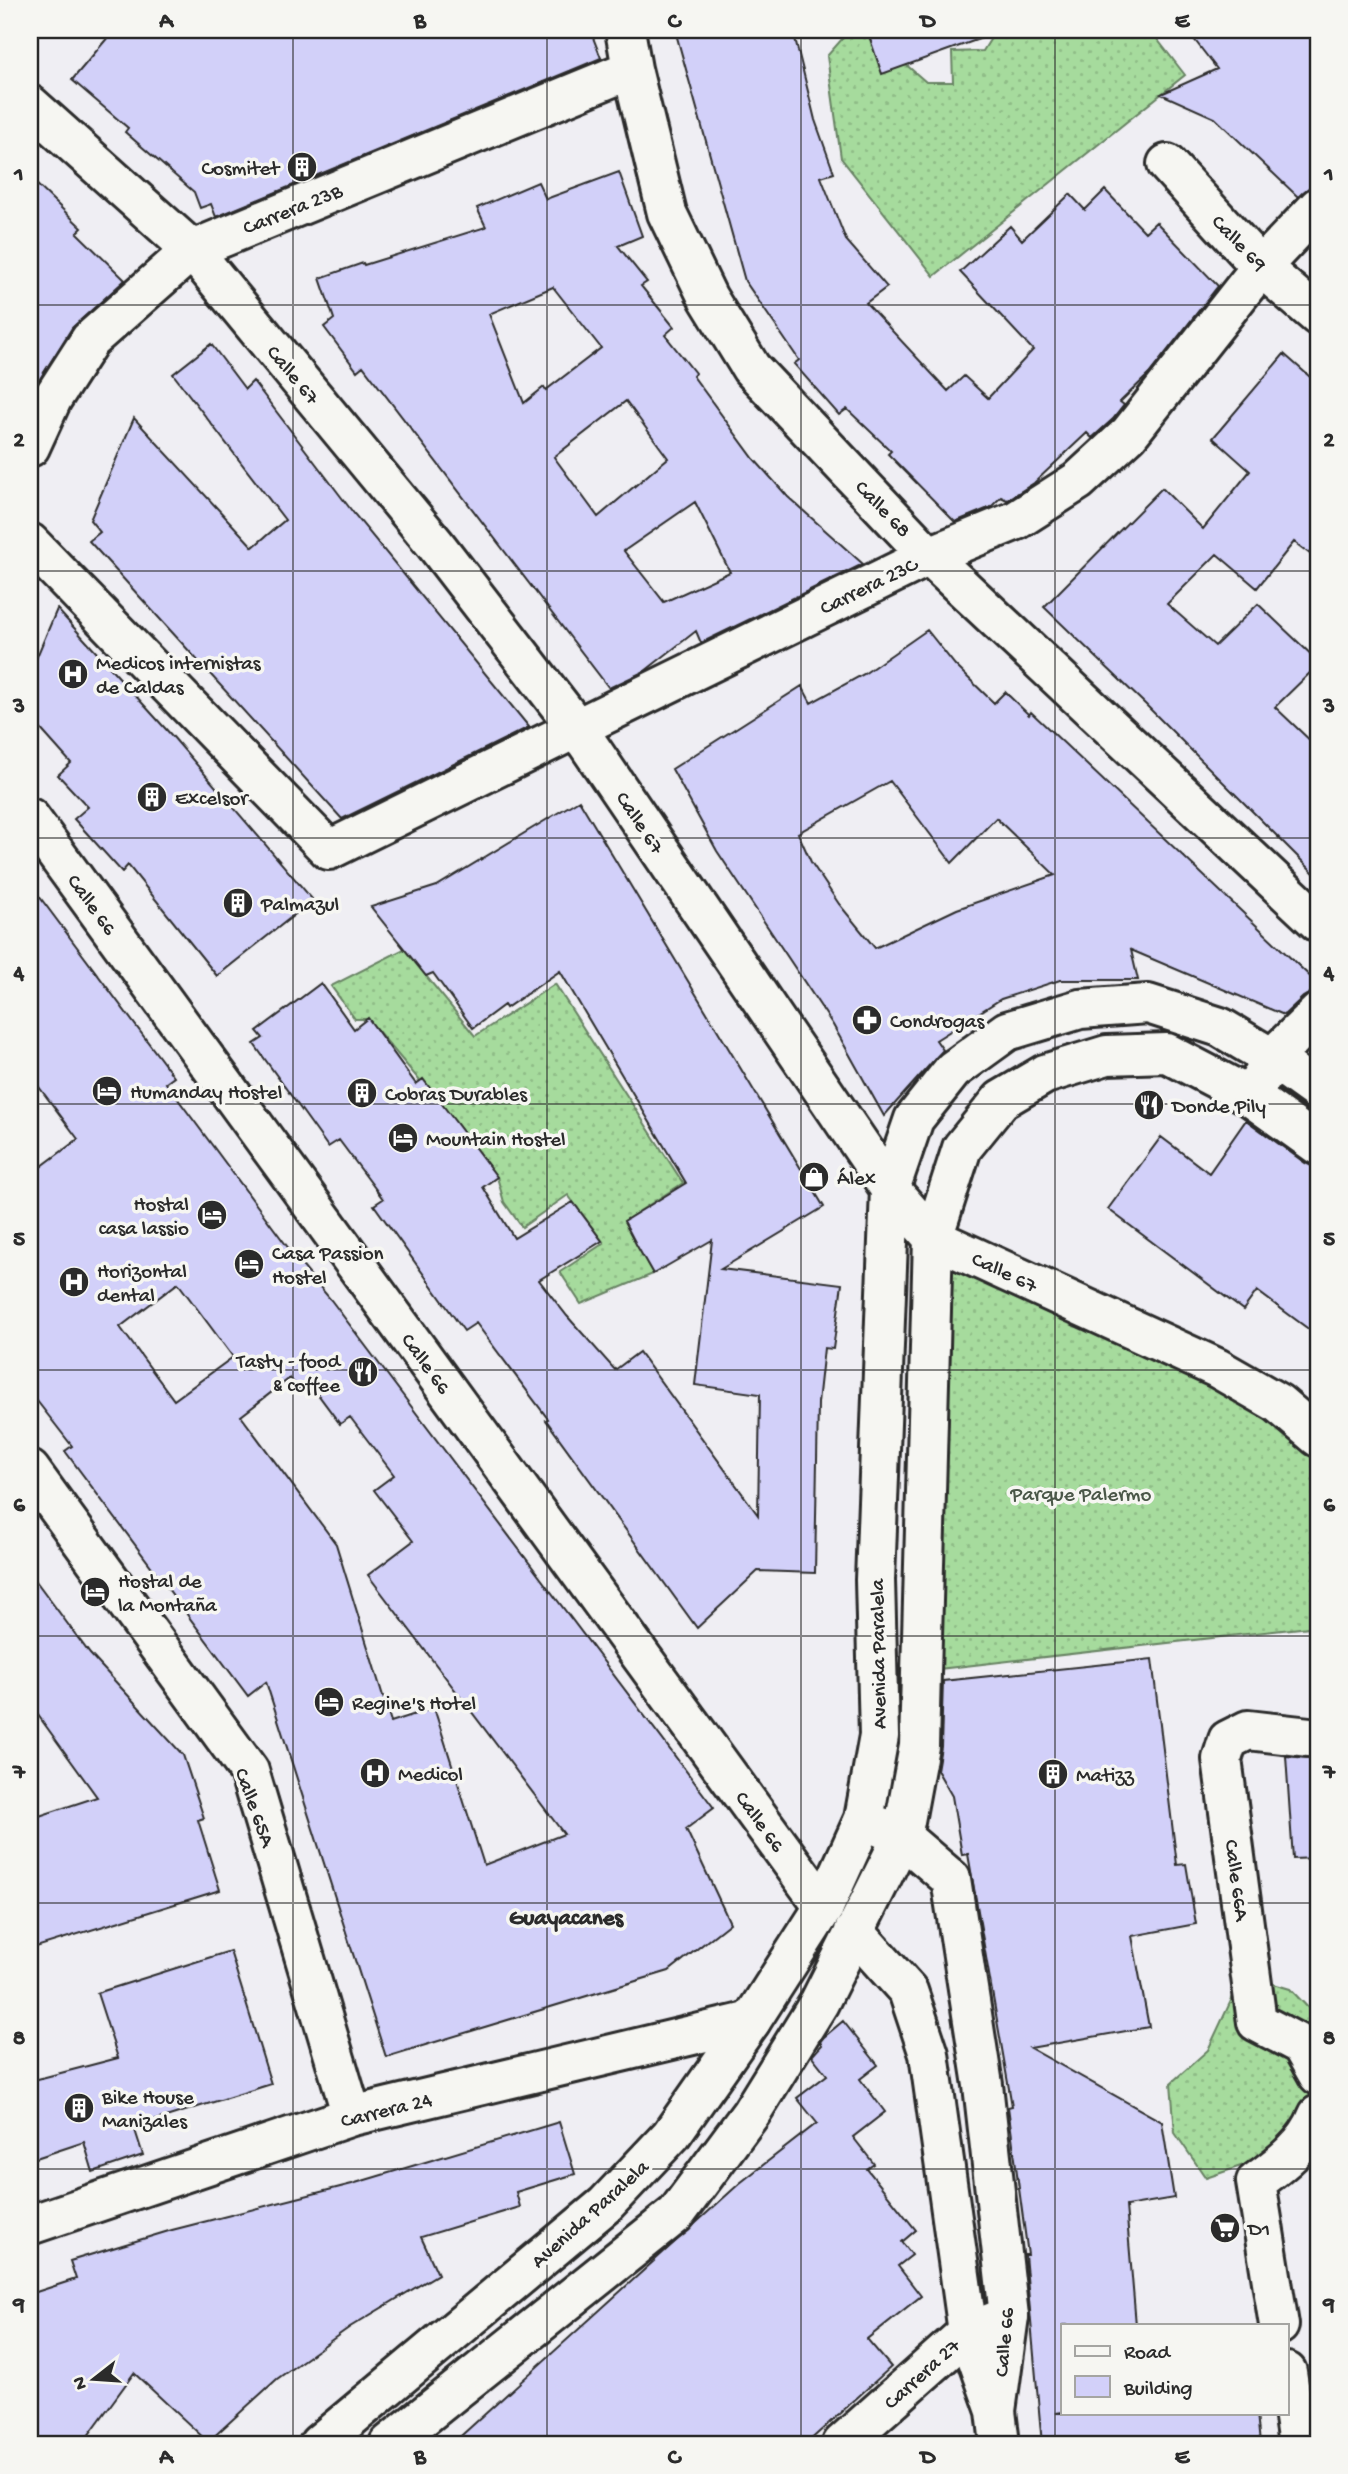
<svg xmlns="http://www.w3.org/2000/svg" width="1348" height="2474" font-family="'Gochi Hand',sans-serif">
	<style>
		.grass { fill: url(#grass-dots); stroke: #688364; stroke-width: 2 }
		.building { fill: #d2d0f9; stroke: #2b2b2b; stroke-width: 2; fill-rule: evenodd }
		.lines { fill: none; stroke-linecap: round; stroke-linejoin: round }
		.street-casing { stroke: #2b2b2b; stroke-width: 44 }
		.secondary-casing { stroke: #2b2b2b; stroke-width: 44 }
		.street { stroke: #f6f6f2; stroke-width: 38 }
		.secondary { stroke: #f6f6f2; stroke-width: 38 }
		.grid { fill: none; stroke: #2b2b2b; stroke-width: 2; stroke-opacity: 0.55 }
		.labels { text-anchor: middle; stroke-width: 7; stroke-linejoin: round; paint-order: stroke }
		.poi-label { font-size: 21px; fill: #2b2b2b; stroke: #f6f6f2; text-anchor: start }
		.street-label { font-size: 21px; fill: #2b2b2b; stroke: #f6f6f2 }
		.park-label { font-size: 21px; fill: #4a5748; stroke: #f6f6f2 }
		.neighbourhood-label { font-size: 23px; font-weight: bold; fill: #2b2b2b; stroke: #f6f6f2 }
		.neatline { fill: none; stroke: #2b2b2b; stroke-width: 2.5 }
		.grid-label { font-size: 23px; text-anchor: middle; font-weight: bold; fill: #2b2b2b }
	</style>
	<defs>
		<pattern id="grass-dots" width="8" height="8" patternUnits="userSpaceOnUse" patternTransform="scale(1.75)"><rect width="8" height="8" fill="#a6db9d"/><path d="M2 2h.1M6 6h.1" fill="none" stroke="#8fbc87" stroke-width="1.8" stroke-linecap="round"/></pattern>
	</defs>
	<rect width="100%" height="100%" fill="#efeef3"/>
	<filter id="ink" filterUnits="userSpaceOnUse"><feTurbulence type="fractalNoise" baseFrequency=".0143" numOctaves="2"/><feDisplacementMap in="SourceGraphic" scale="14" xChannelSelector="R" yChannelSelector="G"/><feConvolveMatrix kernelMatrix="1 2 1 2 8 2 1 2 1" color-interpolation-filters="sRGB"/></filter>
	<g filter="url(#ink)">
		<path class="grass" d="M 850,30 L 866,30 L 926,82 L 953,82 L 952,52 L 983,51 L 996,30 L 1150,30 L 1185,75 L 934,276 L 841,158 L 827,56 Z
			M 404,949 L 475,1036 L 555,984 L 683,1183 L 624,1221 L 653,1274 L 581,1304 L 560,1272 L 604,1243 L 568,1195 L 522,1227 L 504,1202 L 497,1177 L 467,1137 L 368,1019 L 355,1019 L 331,986 Z
			M 933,1238 L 1260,1406 L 1313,1456 L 1318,1461 L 1318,1626 L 912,1672 Z
			M 1243,1975 L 1290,1989 L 1318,2018 L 1318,2128 L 1270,2156 L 1206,2178 L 1175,2133 L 1171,2083 L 1208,2050 Z"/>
		<path class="building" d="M 114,30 L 590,30 L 601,58 L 216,217 L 211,204 L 200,208 L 194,192 L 125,132 L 128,128 L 72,80 Z
			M 675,30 L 793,30 L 815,120 L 834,173 L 821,177 L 846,240 L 887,287 L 866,303 L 948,391 L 964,376 L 988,398 L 1033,350 L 960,272 L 1010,226 L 1022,240 L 1070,194 L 1085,210 L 1105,190 L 1145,232 L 1156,222 L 1218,286 L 1149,374 L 1120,402 L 1124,405 L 1113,419 L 1092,438 L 1087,433 L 1034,483 L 1007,500 L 1001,497 L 991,507 L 955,522 L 888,454 L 891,451 L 847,409 L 839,415 L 794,364 L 799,360 L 745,281 Z
			M 867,30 L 993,30 L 993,34 L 882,74 Z
			M 1187,30 L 1318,30 L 1318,186 L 1311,186 L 1298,197 L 1215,118 L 1161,94 L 1217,69 Z
			M 619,172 L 642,236 L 618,246 L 647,282 L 641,286 L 674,327 L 665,335 L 695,373 L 693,376 L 754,459 L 788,497 L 863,564 L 701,643 L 696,631 L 645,671 L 609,688 L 363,366 L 357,371 L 324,327 L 334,319 L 320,278 L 363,263 L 364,265 L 486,227 L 477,208 L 538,182 L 546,199 ZM 553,287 L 601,348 L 546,390 L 544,387 L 524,403 L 489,314 ZM 626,401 L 668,458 L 598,517 L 554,457 ZM 695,502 L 730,572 L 664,602 L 624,551 Z
			M 30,178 L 82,228 L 77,233 L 125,280 L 72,328 L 30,395 Z
			M 211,344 L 245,389 L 253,381 L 355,515 L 529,727 L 342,819 L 89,541 L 100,532 L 90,520 L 134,418 L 253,547 L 285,520 L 173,374 Z
			M 1284,354 L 1318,384 L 1318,560 L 1294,542 L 1257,588 L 1217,554 L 1167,604 L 1215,646 L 1258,604 L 1318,661 L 1318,665 L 1275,707 L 1318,748 L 1318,877 L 1145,704 L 1044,607 L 1162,488 L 1203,529 L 1250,471 L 1213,438 Z
			M 57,609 L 173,737 L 313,900 L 217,976 L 128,865 L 122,872 L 74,819 L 88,807 L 58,775 L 71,763 L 30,717 L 30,673 Z
			M 927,630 L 955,665 L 994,703 L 1005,692 L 1029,715 L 1031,712 L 1318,984 L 1318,992 L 1312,992 L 1303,997 L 1284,1015 L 1131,950 L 1138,980 L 1060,980 L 1001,999 L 936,1040 L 943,1050 L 884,1116 L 833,1025 L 717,851 L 672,769 L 802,686 L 811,703 L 864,674 ZM 890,781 L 952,863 L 996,818 L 1055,875 L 957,909 L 875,948 L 839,904 L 811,862 L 798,833 Z
			M 579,800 L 824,1207 L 721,1269 L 842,1284 L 833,1349 L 824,1348 L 818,1403 L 815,1573 L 758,1571 L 697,1628 L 546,1420 L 548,1419 L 476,1323 L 464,1331 L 374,1205 L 383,1199 L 339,1140 L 328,1147 L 254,1044 L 263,1038 L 257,1031 L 321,983 L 354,1029 L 368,1018 L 416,1084 L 423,1079 L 497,1177 L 483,1187 L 514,1238 L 573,1202 L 602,1241 L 539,1280 L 567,1316 L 615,1370 L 639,1352 L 758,1515 L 760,1394 L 695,1385 L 712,1240 L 653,1274 L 637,1246 L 624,1221 L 686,1183 L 560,971 L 506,1008 L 504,1005 L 473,1028 L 433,973 L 426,976 L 371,907 L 437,886 Z
			M 30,884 L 174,1077 L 166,1083 L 298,1261 L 331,1300 L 714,1808 L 686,1829 L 730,1923 L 669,1971 L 386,2057 L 266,1682 L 248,1696 L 65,1451 L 72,1446 L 30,1392 L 30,1175 L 78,1139 L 30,1075 ZM 178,1283 L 233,1357 L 174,1400 L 120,1327 ZM 290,1378 L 301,1392 L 311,1385 L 340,1424 L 350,1417 L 394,1475 L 374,1490 L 413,1541 L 368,1575 L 564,1834 L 484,1865 L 434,1708 L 391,1722 L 336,1544 L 241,1416 Z
			M 1246,1120 L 1305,1163 L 1318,1169 L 1318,1336 L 1257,1291 L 1243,1310 L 1108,1209 L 1161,1137 L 1209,1173 Z
			M 30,1573 L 90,1654 L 183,1755 L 204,1818 L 198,1820 L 220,1890 L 30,1949 L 30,1819 L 97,1797 L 30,1704 Z
			M 1152,1659 L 1177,1865 L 1186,1864 L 1196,1924 L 1132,1936 L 1149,2027 L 1030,2048 L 1162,2122 L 1174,2198 L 1126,2206 L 1136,2325 L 1063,2325 L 1063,2412 L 1056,2413 L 1257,2413 L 1260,2444 L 1042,2444 L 1025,2255 L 1028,2255 L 1008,2107 L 1012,2106 L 968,1854 L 962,1855 L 952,1796 L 937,1770 L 941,1747 L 943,1681 Z
			M 1286,1756 L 1318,1759 L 1318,1858 L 1293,1859 Z
			M 230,1951 L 271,2084 L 134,2127 L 143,2155 L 93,2172 L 84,2142 L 30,2160 L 30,2081 L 118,2058 L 97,1993 Z
			M 843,2021 L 878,2065 L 860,2079 L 885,2112 L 853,2137 L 874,2164 L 867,2169 L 916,2230 L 902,2242 L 912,2255 L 898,2266 L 921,2296 L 867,2339 L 891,2367 L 806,2444 L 452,2444 L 740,2183 L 817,2123 L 797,2098 L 827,2075 L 812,2056 L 822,2045 L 820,2042 L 824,2037 Z
			M 559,2122 L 575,2174 L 516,2192 L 520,2207 L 421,2237 L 438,2274 L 350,2327 L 277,2379 L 208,2442 L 134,2373 L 82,2444 L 30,2444 L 30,2294 L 76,2279 L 70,2261 L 172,2230 L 352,2184 Z"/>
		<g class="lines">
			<g class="street-casing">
				<path id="street" d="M 625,30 L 632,69 L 667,213 L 708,298 L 751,368 L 929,556 L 1318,922
					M 1167,164 L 1261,267 L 1318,316
					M 30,447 L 52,399 L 90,340 L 192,250 L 632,69
					M 30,543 L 329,850 L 577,728
					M 30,818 L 824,1907
					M 1251,1097 L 1272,1058 L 1318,1013
					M 30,1470 L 249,1771 L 352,2116
					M 1318,1738 L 1248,1730 L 1228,1740 L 1222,1759 L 1257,2022 L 1301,2045 L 1318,2075
					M 30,2225 L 352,2116 L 751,2021
					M 1279,2325 L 1256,2182 C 1281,2164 1307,2144 1318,2115
					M 1287,2372 L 1298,2444
					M 842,2444 L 968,2332 L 1009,2316"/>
			</g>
			<g class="secondary-casing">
				<path id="secondary" d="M 30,105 L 192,250 L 435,544 L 577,728 L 890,1189 L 933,1238 L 1217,1368 L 1278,1403 L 1318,1437
					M 577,728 L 929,556 L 1017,520 L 1078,481 L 1129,434 L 1261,267 L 1318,207
					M 881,1827 L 902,1837 L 951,1879 L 983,2085 L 1009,2316 L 996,2411
					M 854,1931 L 908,1991 L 929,2054 L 968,2332 L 996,2411 L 1000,2444
					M 319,2444 L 605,2205 L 671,2135 L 751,2021 L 824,1907 L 864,1819 L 879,1736 L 875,1580 L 890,1189 L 914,1119 L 953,1070 L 1007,1031 L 1080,1009 L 1148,1004 L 1220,1027 L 1272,1058 L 1318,1091
					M 389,2444 L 676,2214 L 751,2113 L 819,2003 L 902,1837 L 919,1746 L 933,1238 L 962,1148 L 1001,1100 L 1045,1074 L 1107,1055 L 1167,1053 L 1251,1097 L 1318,1145"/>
			</g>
			<use href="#street" class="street"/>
			<use href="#secondary" class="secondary"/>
		</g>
	</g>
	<path class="grid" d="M 293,30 L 293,2444M 547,30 L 547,2444M 801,30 L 801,2444M 1055,30 L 1055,2444M 30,305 L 1318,305M 30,571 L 1318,571M 30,838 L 1318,838M 30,1104 L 1318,1104M 30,1370 L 1318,1370M 30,1636 L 1318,1636M 30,1903 L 1318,1903M 30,2169 L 1318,2169"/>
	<defs>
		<g id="building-disc" transform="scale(1.575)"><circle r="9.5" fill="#2b2b2b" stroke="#f6f6f2"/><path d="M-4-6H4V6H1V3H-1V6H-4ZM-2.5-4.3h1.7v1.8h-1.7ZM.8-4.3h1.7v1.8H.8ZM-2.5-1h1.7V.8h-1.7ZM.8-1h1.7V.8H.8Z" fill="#fff"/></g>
		<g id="hospital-disc" transform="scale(1.575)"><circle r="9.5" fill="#2b2b2b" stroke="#f6f6f2"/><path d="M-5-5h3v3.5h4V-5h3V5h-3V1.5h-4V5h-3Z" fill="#fff"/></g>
		<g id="pharmacy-disc" transform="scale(1.575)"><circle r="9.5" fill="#2b2b2b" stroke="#f6f6f2"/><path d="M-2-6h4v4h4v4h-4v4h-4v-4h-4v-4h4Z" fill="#fff"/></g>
		<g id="hotel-disc" transform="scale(1.575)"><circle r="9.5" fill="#2b2b2b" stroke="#f6f6f2"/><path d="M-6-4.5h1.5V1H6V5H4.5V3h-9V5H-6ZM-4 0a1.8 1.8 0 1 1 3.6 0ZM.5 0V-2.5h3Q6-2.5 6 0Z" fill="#fff"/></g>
		<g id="restaurant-disc" transform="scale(1.575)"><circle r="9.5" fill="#2b2b2b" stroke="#f6f6f2"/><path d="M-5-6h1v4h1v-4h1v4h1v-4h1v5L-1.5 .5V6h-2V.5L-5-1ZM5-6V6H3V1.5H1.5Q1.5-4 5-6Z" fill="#fff"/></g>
		<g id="shop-disc" transform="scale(1.575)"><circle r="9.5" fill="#2b2b2b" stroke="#f6f6f2"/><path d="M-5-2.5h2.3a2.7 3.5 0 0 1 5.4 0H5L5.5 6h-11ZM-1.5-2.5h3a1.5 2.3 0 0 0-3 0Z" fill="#fff"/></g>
		<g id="supermarket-disc" transform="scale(1.575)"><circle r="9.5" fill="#2b2b2b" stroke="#f6f6f2"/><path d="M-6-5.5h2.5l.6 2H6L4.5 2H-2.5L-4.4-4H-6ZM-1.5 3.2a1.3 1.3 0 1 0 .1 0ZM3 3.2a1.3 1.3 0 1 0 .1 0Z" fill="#fff"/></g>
	</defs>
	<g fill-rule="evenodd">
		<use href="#building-disc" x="302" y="167"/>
		<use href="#hospital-disc" x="73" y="674"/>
		<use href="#building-disc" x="152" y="797"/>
		<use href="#building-disc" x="238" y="903"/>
		<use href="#pharmacy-disc" x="867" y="1020"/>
		<use href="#hotel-disc" x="107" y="1091"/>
		<use href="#building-disc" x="362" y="1093"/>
		<use href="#restaurant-disc" x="1149" y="1105"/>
		<use href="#hotel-disc" x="403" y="1138"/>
		<use href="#shop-disc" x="814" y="1177"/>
		<use href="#hotel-disc" x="212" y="1215"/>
		<use href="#hotel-disc" x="249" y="1264"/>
		<use href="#hospital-disc" x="74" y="1282"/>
		<use href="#restaurant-disc" x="363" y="1372"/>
		<use href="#hotel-disc" x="95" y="1592"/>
		<use href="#hotel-disc" x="329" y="1702"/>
		<use href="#hospital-disc" x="375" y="1773"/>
		<use href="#building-disc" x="1053" y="1774"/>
		<use href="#building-disc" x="79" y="2108"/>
		<use href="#supermarket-disc" x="1225" y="2228"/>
	</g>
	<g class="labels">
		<g class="poi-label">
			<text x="279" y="174" text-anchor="end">Cosmitet</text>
			<text x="96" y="669">Medicos internistas<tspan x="96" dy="24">de Caldas</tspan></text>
			<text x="175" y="804">Excelsor</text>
			<text x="261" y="910">Palmazul</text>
			<text x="890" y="1027">Condrogas</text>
			<text x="130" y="1098">Humanday Hostel</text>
			<text x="385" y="1100">Cobras Durables</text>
			<text x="1172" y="1112">Donde Pily</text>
			<text x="426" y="1145">Mountain Hostel</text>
			<text x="837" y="1184">Álex</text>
			<text x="189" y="1210" text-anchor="end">Hostal<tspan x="189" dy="24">casa lassio</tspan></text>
			<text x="272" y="1259">Casa Passion<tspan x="272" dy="24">Hostel</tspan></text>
			<text x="97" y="1277">Horizontal<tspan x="97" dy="24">dental</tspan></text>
			<text x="340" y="1367" text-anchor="end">Tasty - food<tspan x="340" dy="24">&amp; coffee</tspan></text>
			<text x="118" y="1587">Hostal de<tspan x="118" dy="24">la Montaña</tspan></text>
			<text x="352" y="1709">Regine's Hotel</text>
			<text x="398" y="1780">Medicol</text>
			<text x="1076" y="1781">Matizz</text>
			<text x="102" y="2103">Bike House<tspan x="102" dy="24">Manizales</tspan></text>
			<text x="1248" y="2235">D1</text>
		</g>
		<g class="street-label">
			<text transform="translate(292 208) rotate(-22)" y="7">Carrera 23B</text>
			<text transform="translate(1240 242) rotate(46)" y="7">Calle 69</text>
			<text transform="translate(294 374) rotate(50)" y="7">Calle 67</text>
			<text transform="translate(884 508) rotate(46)" y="7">Calle 68</text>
			<text transform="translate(868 585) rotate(-26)" y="7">Carrera 23C</text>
			<text transform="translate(641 822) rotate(56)" y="7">Calle 67</text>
			<text transform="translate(93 904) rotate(54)" y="7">Calle 66</text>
			<text transform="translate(1005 1271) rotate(25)" y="7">Calle 67</text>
			<text transform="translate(427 1363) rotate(54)" y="7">Calle 66</text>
			<text transform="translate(877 1654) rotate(-91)" y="7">Avenida Paralela</text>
			<text transform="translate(256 1807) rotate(70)" y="7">Calle 65A</text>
			<text transform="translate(761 1821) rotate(54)" y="7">Calle 66</text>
			<text transform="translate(1238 1880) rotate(82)" y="7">Calle 66A</text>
			<text transform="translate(386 2109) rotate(-14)" y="7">Carrera 24</text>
			<text transform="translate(589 2213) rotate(-42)" y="7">Avenida Paralela</text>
			<text transform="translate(1003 2342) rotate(-85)" y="7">Calle 66</text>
			<text transform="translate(921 2373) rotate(-42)" y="7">Carrera 27</text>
		</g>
		<g class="park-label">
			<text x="1081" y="1500">Parque Palermo</text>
		</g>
		<g class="neighbourhood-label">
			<text x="566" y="1924">Guayacanes</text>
		</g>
	</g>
	<rect width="1348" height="2474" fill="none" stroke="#f6f6f2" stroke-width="77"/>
	<rect x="1061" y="2324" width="228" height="91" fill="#f6f6f2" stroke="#a5a5a2" stroke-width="2"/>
	<rect x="1075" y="2346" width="35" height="10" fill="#f6f6f2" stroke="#a5a5a2" stroke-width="2"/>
	<text x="1124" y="2358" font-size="21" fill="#2b2b2b">Road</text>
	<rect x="1075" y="2376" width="35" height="21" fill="#d2d0f9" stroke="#a5a5a2" stroke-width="2"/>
	<text x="1124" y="2394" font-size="21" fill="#2b2b2b">Building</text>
	<g transform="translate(94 2379) rotate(253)" stroke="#f6f6f2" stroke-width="5" paint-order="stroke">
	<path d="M0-5L12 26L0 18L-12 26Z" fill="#2b2b2b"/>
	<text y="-10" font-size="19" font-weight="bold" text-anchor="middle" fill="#2b2b2b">N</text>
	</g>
	<rect x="38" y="38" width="1272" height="2398" class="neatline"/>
	<g class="grid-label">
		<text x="166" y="27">A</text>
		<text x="420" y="27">B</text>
		<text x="674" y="27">C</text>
		<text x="928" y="27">D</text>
		<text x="1182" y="27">E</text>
		<text x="19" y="180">1</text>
		<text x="1329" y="180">1</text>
		<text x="19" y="446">2</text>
		<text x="1329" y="446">2</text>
		<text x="19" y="712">3</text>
		<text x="1329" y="712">3</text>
		<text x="19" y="979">4</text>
		<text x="1329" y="979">4</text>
		<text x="19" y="1245">5</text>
		<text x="1329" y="1245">5</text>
		<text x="19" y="1511">6</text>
		<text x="1329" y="1511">6</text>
		<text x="19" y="1778">7</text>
		<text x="1329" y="1778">7</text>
		<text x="19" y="2044">8</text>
		<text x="1329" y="2044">8</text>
		<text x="19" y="2310">9</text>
		<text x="1329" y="2310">9</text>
		<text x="166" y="2463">A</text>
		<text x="420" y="2463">B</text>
		<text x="674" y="2463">C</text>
		<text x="928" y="2463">D</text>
		<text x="1182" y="2463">E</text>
	</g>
</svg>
